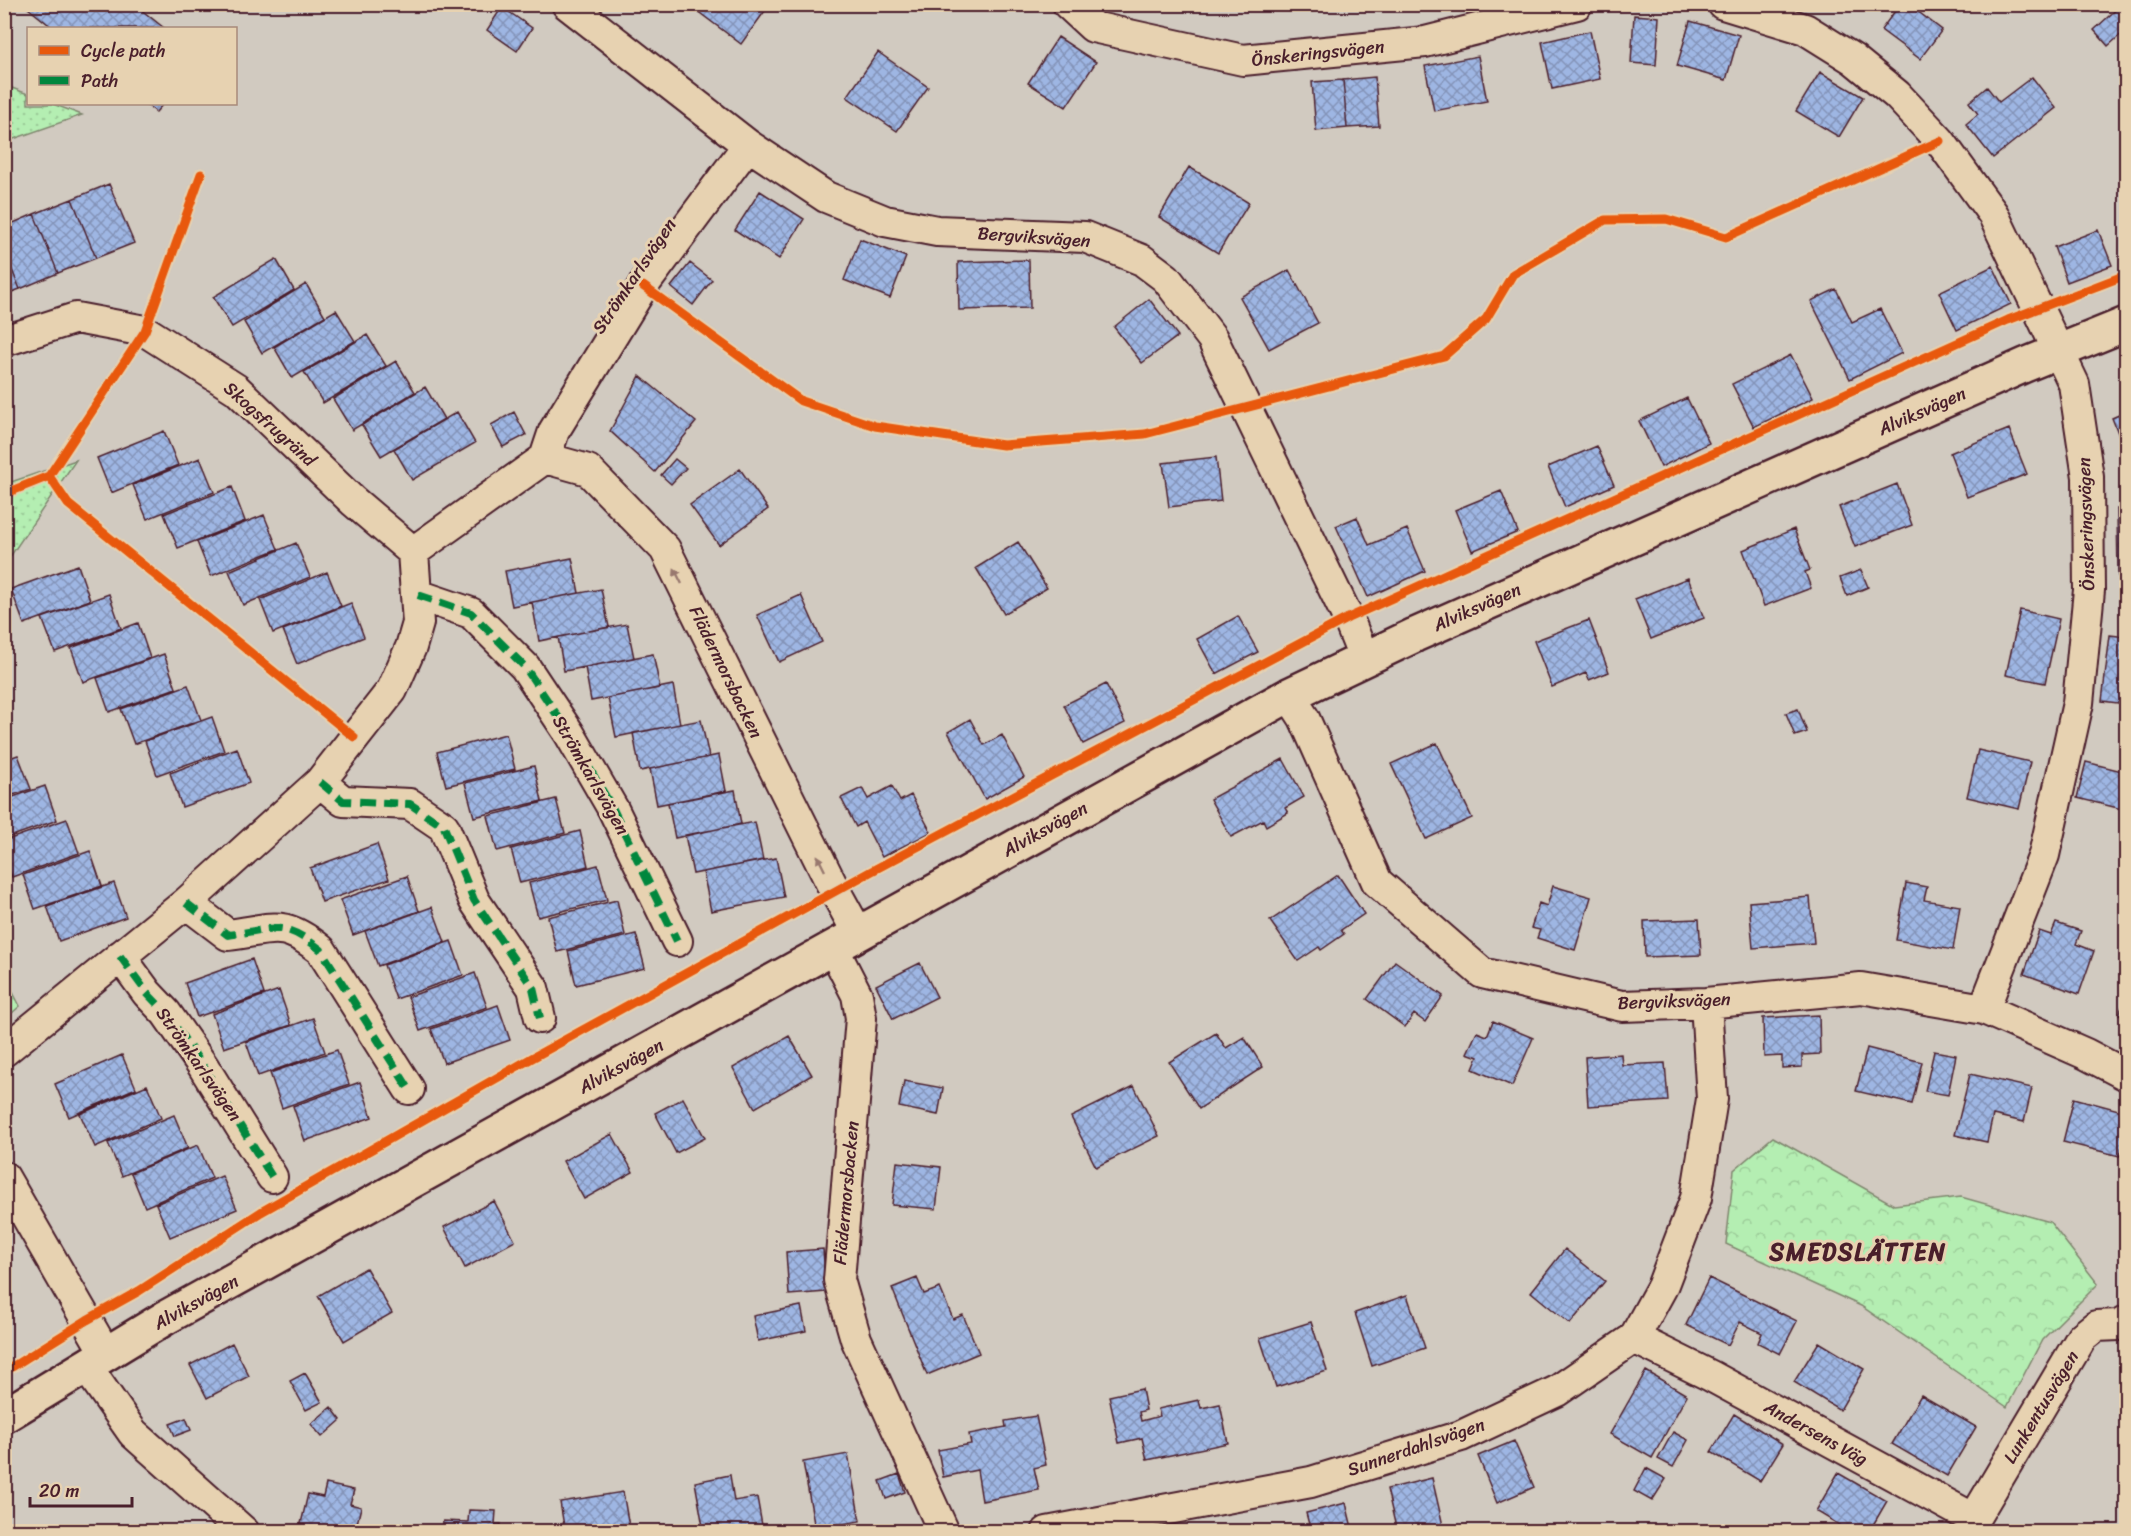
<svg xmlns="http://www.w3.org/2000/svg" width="2131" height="1536" font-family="Sriracha,sans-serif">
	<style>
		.green { fill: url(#green-dots); stroke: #7f866e; stroke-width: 1.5 }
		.forest { fill: url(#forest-crowns); stroke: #7f866e; stroke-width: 1.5 }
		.building { fill: url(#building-cross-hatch); stroke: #4a1f2b; stroke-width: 1.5 }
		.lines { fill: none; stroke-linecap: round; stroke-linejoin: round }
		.street-casing { stroke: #4a1f2b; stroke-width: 34 }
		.secondary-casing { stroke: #4a1f2b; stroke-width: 38 }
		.street { stroke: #e7d2b1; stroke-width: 30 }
		.secondary { stroke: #e7d2b1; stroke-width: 33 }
		.quiet { stroke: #00873e; stroke-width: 8; stroke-dasharray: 15 8; stroke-linecap: butt }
		.cycleway-casing { stroke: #e7d2b1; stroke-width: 13 }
		.cycleway { stroke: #e8590c; stroke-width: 9 }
		.oneway { fill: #98786e }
		.labels { text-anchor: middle; stroke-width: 6; stroke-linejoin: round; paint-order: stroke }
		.street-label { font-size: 18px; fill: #4a1f2b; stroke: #e7d2b1 }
		.district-label { font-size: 24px; font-weight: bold; letter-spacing: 1.5px; fill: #4a1f2b; stroke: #e7d2b1 }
	</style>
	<defs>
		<pattern id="green-dots" width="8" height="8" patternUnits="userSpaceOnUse" patternTransform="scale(1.5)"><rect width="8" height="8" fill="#b4eeb2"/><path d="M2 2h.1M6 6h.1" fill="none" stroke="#9ccc99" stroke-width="1.8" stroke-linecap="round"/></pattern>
		<pattern id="forest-crowns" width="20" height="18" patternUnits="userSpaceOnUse" patternTransform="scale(1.5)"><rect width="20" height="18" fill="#b4eeb2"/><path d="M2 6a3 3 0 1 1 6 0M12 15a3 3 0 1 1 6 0" fill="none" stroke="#9ccc99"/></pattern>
		<pattern id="building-cross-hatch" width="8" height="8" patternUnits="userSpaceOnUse" patternTransform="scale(1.5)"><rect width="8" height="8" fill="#9eb6e3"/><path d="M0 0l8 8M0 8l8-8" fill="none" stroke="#8393b8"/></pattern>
	</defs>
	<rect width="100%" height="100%" fill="#d1cac0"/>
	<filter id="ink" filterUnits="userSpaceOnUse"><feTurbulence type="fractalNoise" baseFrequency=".0167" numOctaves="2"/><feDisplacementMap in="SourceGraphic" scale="12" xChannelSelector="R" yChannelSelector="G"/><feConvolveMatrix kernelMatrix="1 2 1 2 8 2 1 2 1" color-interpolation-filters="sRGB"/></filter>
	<g filter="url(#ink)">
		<path class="green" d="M 4,85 L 28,94 L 28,104 L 53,104 L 82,115 L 5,142 Z
			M 76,460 L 5,564 L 5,484 Z
			M 5,977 L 20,1006 L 5,1019 L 4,1019 Z"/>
		<path class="forest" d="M 1773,1137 L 1894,1205 L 1961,1197 L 2050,1222 L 2098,1284 L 2042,1340 L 2007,1407 L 1861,1306 L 1726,1244 L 1734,1170 Z"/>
		<path class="building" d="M 23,4 L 134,4 L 164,28 L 53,28 Z
			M 700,4 L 770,4 L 741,44 L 696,10 Z
			M 1900,4 L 1908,4 L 1942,30 L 1920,59 L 1881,30 Z
			M 2122,4 L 2126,4 L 2126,30 L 2108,46 L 2094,30 Z
			M 502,7 L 532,28 L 517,51 L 487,30 Z
			M 1634,15 L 1659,17 L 1656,65 L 1631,63 Z
			M 1690,21 L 1739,35 L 1726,80 L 1677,66 Z
			M 1590,31 L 1600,79 L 1552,89 L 1542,42 Z
			M 1058,37 L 1096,62 L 1066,107 L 1028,83 Z
			M 878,52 L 928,87 L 897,131 L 847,97 Z
			M 1478,56 L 1487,101 L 1434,111 L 1425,66 Z
			M 1820,72 L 1863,97 L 1839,137 L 1796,111 Z
			M 1375,77 L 1379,126 L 1347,128 L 1343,80 Z
			M 2032,77 L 2056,108 L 1993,158 L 1966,124 L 1978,114 L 1969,102 L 1987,87 L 1999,102 Z
			M 1343,80 L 1347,128 L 1316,131 L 1312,82 Z
			M 146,104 L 163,104 L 156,112 Z
			M 1189,167 L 1249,203 L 1218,253 L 1159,217 Z
			M 109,184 L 134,243 L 96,258 L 72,199 Z
			M 760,191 L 804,219 L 779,259 L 735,230 Z
			M 72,199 L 96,258 L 58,273 L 34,214 Z
			M 34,214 L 58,273 L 20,289 L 4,251 L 4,227 Z
			M 2098,230 L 2112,265 L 2067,282 L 2054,247 Z
			M 860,239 L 906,257 L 890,298 L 844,280 Z
			M 4,251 L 20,289 L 4,295 Z
			M 276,259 L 294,290 L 232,327 L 213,297 Z
			M 1029,260 L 1030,308 L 959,310 L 958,262 Z
			M 690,263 L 712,280 L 693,305 L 671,287 Z
			M 1993,266 L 2011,304 L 1957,330 L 1939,292 Z
			M 1289,270 L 1318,323 L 1269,349 L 1240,297 Z
			M 306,284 L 325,316 L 262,353 L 244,322 Z
			M 1836,289 L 1852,322 L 1880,309 L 1902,353 L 1850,379 L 1811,301 Z
			M 1149,299 L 1178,336 L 1142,363 L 1114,327 Z
			M 336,310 L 355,341 L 292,378 L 274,347 Z
			M 367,335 L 386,366 L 323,403 L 304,372 Z
			M 1791,355 L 1813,398 L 1754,427 L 1732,384 Z
			M 396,361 L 415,392 L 352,430 L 333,399 Z
			M 640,376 L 696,422 L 655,472 L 610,431 Z
			M 425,387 L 444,419 L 381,456 L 362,425 Z
			M 1687,398 L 1709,443 L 1661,467 L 1639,421 Z
			M 457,412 L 475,443 L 412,480 L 394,449 Z
			M 514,412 L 526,435 L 503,447 L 491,425 Z
			M 2126,412 L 2126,453 L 2112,418 Z
			M 2009,429 L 2027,474 L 1967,497 L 1950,453 Z
			M 164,431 L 178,465 L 111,493 L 97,458 Z
			M 1597,446 L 1614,485 L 1565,507 L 1548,467 Z
			M 1216,457 L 1221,501 L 1169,507 L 1163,463 Z
			M 200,458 L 214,492 L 147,519 L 133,485 Z
			M 675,459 L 686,468 L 671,484 L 661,475 Z
			M 740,469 L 768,509 L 719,545 L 690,505 Z
			M 1897,484 L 1912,525 L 1855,547 L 1839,507 Z
			M 232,487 L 245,521 L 178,548 L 164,514 Z
			M 1501,491 L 1518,532 L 1472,551 L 1455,510 Z
			M 2126,508 L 2126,576 L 2118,576 L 2117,509 Z
			M 264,515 L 278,549 L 211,576 L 197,542 Z
			M 1357,517 L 1369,545 L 1407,529 L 1425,571 L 1368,597 L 1336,526 Z
			M 1794,529 L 1810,570 L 1805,572 L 1811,588 L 1764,606 L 1743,550 Z
			M 1018,542 L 1047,588 L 1004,614 L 976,568 Z
			M 296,543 L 310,577 L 243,605 L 229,571 Z
			M 572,558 L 579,593 L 512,606 L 505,571 Z
			M 78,565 L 90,600 L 24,624 L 11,589 Z
			M 1861,570 L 1868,587 L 1847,596 L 1840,578 Z
			M 327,572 L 341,606 L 273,633 L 260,600 Z
			M 1688,578 L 1704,618 L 1651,639 L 1635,599 Z
			M 601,589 L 609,627 L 539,641 L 532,602 Z
			M 109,594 L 121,628 L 55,652 L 42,618 Z
			M 801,595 L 822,642 L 779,662 L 757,615 Z
			M 351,603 L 364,637 L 297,664 L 283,630 Z
			M 2020,610 L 2059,619 L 2045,683 L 2006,675 Z
			M 1238,616 L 1258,652 L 1216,674 L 1197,639 Z
			M 1589,620 L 1609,672 L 1589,680 L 1586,673 L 1552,687 L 1534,641 Z
			M 138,623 L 150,658 L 83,682 L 71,648 Z
			M 627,624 L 634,658 L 564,671 L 558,637 Z
			M 2110,635 L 2126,637 L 2126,704 L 2102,701 Z
			M 164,654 L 176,688 L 109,712 L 97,678 Z
			M 653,654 L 660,688 L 591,701 L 585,667 Z
			M 1106,684 L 1125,723 L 1083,744 L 1064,705 Z
			M 188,685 L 201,720 L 134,744 L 121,709 Z
			M 673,685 L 680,724 L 616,737 L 608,698 Z
			M 1798,709 L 1807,732 L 1795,736 L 1786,713 Z
			M 212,717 L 224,751 L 157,775 L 145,741 Z
			M 970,719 L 984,745 L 1002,735 L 1024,777 L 985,799 L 948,732 Z
			M 701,720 L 709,757 L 640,771 L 633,733 Z
			M 506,734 L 515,769 L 446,786 L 437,752 Z
			M 1437,743 L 1472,818 L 1426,839 L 1391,764 Z
			M 237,748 L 249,783 L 182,807 L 170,773 Z
			M 1978,750 L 2030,762 L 2019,809 L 1967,797 Z
			M 18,755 L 31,789 L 4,798 L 4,760 Z
			M 719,755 L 726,791 L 657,805 L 650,769 Z
			M 1283,759 L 1304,797 L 1285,808 L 1288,813 L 1266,826 L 1263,820 L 1231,837 L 1210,799 Z
			M 2086,762 L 2126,772 L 2126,810 L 2077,798 Z
			M 534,766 L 542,801 L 474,817 L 465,783 Z
			M 45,786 L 57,820 L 4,839 L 4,800 Z
			M 892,786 L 900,801 L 911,795 L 931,832 L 882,857 L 864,822 L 856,827 L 841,798 L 862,788 L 868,799 Z
			M 735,790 L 741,824 L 675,838 L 668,803 Z
			M 556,799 L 565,833 L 497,851 L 488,816 Z
			M 67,819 L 79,853 L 12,877 L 4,856 L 4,841 Z
			M 755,822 L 763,860 L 693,874 L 685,835 Z
			M 580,831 L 588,866 L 520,883 L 511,849 Z
			M 377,844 L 389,879 L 322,902 L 310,868 Z
			M 90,851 L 102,886 L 35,909 L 23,875 Z
			M 776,858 L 784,897 L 711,911 L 703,872 Z
			M 598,865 L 607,900 L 538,917 L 529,883 Z
			M 1338,875 L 1364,914 L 1341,930 L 1344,934 L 1321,950 L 1319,947 L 1298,961 L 1270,921 Z
			M 407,876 L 419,911 L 353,935 L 340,900 Z
			M 114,883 L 126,917 L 59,941 L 47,906 Z
			M 1906,883 L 1927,887 L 1924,900 L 1960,906 L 1953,950 L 1896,940 Z
			M 1553,886 L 1591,897 L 1575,950 L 1537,938 L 1540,930 L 1531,928 L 1539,903 L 1547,906 Z
			M 1810,897 L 1814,943 L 1753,948 L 1749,902 Z
			M 617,900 L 625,935 L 557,952 L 548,917 Z
			M 432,907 L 445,942 L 378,966 L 365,931 Z
			M 1699,919 L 1701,955 L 1645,957 L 1644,921 Z
			M 2056,923 L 2081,931 L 2076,944 L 2094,951 L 2079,994 L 2024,974 L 2039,931 L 2051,935 Z
			M 636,934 L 645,968 L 576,985 L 568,951 Z
			M 451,941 L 463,975 L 396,999 L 384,965 Z
			M 252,959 L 264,994 L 197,1017 L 185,983 Z
			M 1395,961 L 1443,996 L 1425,1022 L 1414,1014 L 1405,1027 L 1367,999 Z
			M 920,963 L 937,997 L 893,1019 L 876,985 Z
			M 475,973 L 487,1007 L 420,1031 L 408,997 Z
			M 279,990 L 291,1025 L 224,1048 L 212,1014 Z
			M 2126,998 L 2126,1017 L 2119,1014 Z
			M 498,1005 L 510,1040 L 444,1063 L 431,1029 Z
			M 1819,1015 L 1820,1054 L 1802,1055 L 1802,1067 L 1782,1068 L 1782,1056 L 1764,1057 L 1763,1018 Z
			M 313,1018 L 325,1052 L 258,1076 L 246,1042 Z
			M 1493,1021 L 1533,1038 L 1512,1086 L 1473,1069 L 1478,1057 L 1467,1053 L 1477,1032 L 1487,1036 Z
			M 1216,1033 L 1226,1048 L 1244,1037 L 1263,1067 L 1199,1109 L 1169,1062 Z
			M 789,1036 L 812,1075 L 755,1108 L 733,1068 Z
			M 1867,1048 L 1922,1062 L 1912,1104 L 1856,1091 Z
			M 337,1050 L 349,1084 L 282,1108 L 270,1073 Z
			M 1934,1051 L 1956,1055 L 1948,1095 L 1925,1091 Z
			M 1621,1054 L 1622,1065 L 1665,1063 L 1668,1101 L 1588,1106 L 1585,1057 Z
			M 122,1055 L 136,1088 L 69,1117 L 55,1084 Z
			M 1970,1074 L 2032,1088 L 2024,1122 L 1993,1115 L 1987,1142 L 1955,1135 Z
			M 904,1081 L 943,1088 L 938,1115 L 899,1107 Z
			M 360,1082 L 372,1117 L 305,1141 L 293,1106 Z
			M 147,1085 L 161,1118 L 95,1147 L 80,1114 Z
			M 1134,1086 L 1159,1136 L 1096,1167 L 1071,1117 Z
			M 683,1098 L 705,1138 L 676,1153 L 655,1113 Z
			M 2074,1098 L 2126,1112 L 2126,1149 L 2122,1148 L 2120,1156 L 2063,1142 Z
			M 174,1115 L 188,1148 L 122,1176 L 108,1143 Z
			M 612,1134 L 633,1172 L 584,1199 L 563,1161 Z
			M 198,1145 L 212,1178 L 145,1207 L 131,1173 Z
			M 897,1162 L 941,1167 L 936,1209 L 892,1205 Z
			M 222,1176 L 237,1209 L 170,1237 L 156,1204 Z
			M 494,1201 L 515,1241 L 465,1268 L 444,1227 Z
			M 823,1249 L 826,1292 L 789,1295 L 786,1252 Z
			M 1565,1249 L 1605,1281 L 1570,1324 L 1531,1292 Z
			M 366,1268 L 392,1313 L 344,1341 L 318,1296 Z
			M 917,1278 L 924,1294 L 940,1288 L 953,1319 L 963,1315 L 979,1353 L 927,1375 L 892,1288 Z
			M 1709,1278 L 1797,1321 L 1780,1354 L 1758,1343 L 1762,1333 L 1740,1322 L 1728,1345 L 1686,1325 Z
			M 1407,1295 L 1425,1348 L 1372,1366 L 1355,1313 Z
			M 801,1306 L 806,1331 L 758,1341 L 753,1316 Z
			M 1311,1322 L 1327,1371 L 1276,1387 L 1260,1338 Z
			M 1819,1342 L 1864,1369 L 1840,1410 L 1794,1382 Z
			M 232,1343 L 249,1376 L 207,1398 L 190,1365 Z
			M 1646,1371 L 1687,1395 L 1652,1458 L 1610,1434 Z
			M 305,1373 L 322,1402 L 306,1410 L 290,1381 Z
			M 1142,1389 L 1146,1410 L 1139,1412 L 1141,1421 L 1160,1416 L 1158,1409 L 1199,1400 L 1201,1408 L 1220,1404 L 1228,1443 L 1147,1460 L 1142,1438 L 1119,1443 L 1109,1396 Z
			M 1921,1395 L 1976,1427 L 1947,1476 L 1892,1444 Z
			M 331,1407 L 341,1420 L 322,1437 L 311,1424 Z
			M 1734,1414 L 1783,1444 L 1760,1481 L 1711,1452 Z
			M 1036,1416 L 1046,1465 L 1034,1468 L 1039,1490 L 982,1501 L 977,1470 L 943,1477 L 938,1450 L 971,1444 L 969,1434 L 1006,1427 L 1005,1421 Z
			M 186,1418 L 191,1430 L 175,1436 L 170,1424 Z
			M 1673,1432 L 1688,1440 L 1673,1467 L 1658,1459 Z
			M 1514,1441 L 1534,1487 L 1497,1503 L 1478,1456 Z
			M 848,1454 L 860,1521 L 815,1529 L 803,1462 Z
			M 1646,1468 L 1666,1479 L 1652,1501 L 1634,1491 Z
			M 1838,1473 L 1887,1501 L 1869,1532 L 1851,1532 L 1816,1511 Z
			M 899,1474 L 905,1492 L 886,1499 L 880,1481 Z
			M 730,1475 L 734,1501 L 757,1497 L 763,1531 L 704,1532 L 695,1482 Z
			M 1432,1478 L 1444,1530 L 1397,1532 L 1387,1489 Z
			M 326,1484 L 354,1490 L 350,1504 L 361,1507 L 355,1532 L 299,1532 L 308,1494 L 323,1497 Z
			M 623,1492 L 630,1532 L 565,1532 L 560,1502 Z
			M 1346,1503 L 1353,1532 L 1311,1532 L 1306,1513 Z
			M 469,1510 L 496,1511 L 495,1524 L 501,1524 L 500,1532 L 442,1532 L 443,1521 L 468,1522 Z"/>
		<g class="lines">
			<g class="street-casing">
				<path id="street" d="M 567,4 L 748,145 L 826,197 L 885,221 L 937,231 L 1085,237 L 1142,260 L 1166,278 L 1212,338 L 1348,618 L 1364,658
					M 1068,4 L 1093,27 L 1243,60 L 1425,42 L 1577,4
					M 1723,4 L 1805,29 L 1853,59 L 1897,95 L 1940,141 L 1993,214 L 2074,384 L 2088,477 L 2089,590 L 2078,703 L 2044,855 L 1984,1009
					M 4,341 L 76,318 L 145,331 L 236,389 L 353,501 L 413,552
					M 545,458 L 588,470 L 665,549 L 835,891 L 858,933
					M 418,595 L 471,613 L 525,667 L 569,733 L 613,809 L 677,941
					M 1289,695 L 1304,718 L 1377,882 L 1482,973 L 1622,1006 L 1706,1003 L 1861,988 L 1984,1009 L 2086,1054 L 2126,1075
					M 320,782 L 343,801 L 410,804 L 444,827 L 474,900 L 533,988 L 540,1018
					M 186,903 L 228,935 C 275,929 282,919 321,950 L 409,1089
					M 833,948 L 857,995 L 861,1018 L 839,1280 L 856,1339 L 944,1532
					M 120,956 L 147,993 L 166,1013 L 203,1066 L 272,1177
					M 4,1051 L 186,903 L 320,782 L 392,690 L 411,647 L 418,623 L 413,552 L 545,458 L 554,431 L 643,286 L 748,145
					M 4,1177 L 106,1354
					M 1634,1338 L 1711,1376 L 1974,1519 L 2082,1337 L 2096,1326 L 2119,1325 L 2126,1321
					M 86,1366 L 133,1433 L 244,1532
					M 1047,1532 L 1311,1482 L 1461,1436 L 1557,1391 L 1634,1338 L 1662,1287 L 1696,1198 L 1712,1099 L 1706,1003"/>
			</g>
			<g class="secondary-casing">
				<path id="secondary" d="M 4,1416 L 165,1318 L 1289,695 L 1415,635 L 2025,365 L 2126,324"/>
			</g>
			<use href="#street" class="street"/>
			<use href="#secondary" class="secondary"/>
			<path class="quiet" d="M 418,595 L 471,613 L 525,667 L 569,733 L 613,809 L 677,941
				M 320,782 L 343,801 L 410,804 L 444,827 L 474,900 L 533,988 L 540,1018
				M 186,903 L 228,935 C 275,929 282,919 321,950 L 409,1089
				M 120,956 L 147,993 L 166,1013 L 203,1066 L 272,1177"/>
			<g class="cycleway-casing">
				<path id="cycleway" d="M 643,286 L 801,401 L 875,426 L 1003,445 L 1145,434 L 1444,356 L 1486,319 L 1513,274 L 1605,220 L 1666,219 L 1726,237 L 1940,141
					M 49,476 L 68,504 L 354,737
					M 4,494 L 49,476 L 145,331 L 201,174
					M 4,1372 L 87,1320 L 139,1291 L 261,1212 L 532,1058 L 870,872 L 1348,618 L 2008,320 L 2126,275"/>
			</g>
			<use href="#cycleway" class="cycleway"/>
		</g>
		<defs><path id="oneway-solid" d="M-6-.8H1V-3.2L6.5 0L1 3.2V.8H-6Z" transform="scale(1.5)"/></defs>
		<g class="oneway">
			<use href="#oneway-solid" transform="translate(678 576) rotate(-116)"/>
			<use href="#oneway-solid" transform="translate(821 863) rotate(-116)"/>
		</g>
	</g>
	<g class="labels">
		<g class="street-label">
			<text transform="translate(1318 53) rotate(-6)" y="6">Önskeringsvägen</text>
			<text transform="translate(1034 237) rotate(4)" y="6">Bergviksvägen</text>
			<text transform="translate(634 276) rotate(-56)" y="6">Strömkarlsvägen</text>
			<text transform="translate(1922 411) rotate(-24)" y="6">Alviksvägen</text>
			<text transform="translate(270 424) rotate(42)" y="6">Skogsfrugränd</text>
			<text transform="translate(2086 524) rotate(-92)" y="6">Önskeringsvägen</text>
			<text transform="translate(1477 607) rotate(-24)" y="6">Alviksvägen</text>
			<text transform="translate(726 672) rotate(64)" y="6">Flädermorsbacken</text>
			<text transform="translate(591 775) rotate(60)" y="6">Strömkarlsvägen</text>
			<text transform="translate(1045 829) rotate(-29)" y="6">Alviksvägen</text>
			<text transform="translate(1674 1001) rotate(-2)" y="6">Bergviksvägen</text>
			<text transform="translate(199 1064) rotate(55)" y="6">Strömkarlsvägen</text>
			<text transform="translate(621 1066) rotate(-29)" y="6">Alviksvägen</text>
			<text transform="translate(846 1193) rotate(-85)" y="6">Flädermorsbacken</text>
			<text transform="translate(196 1302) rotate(-29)" y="6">Alviksvägen</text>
			<text transform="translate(2041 1407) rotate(-59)" y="6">Lunkentusvägen</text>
			<text transform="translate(1816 1433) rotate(29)" y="6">Andersens Väg</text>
			<text transform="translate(1416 1447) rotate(-19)" y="6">Sunnerdahlsvägen</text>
		</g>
		<g class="district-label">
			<text x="1858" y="1260">SMEDSLÄTTEN</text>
		</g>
	</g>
	<rect width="2131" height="1536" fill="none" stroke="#e7d2b1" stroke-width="24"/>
	<rect x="12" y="12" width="2107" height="1512" fill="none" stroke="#4a1f2b" stroke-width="2" filter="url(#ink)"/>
	<rect x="27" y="27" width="210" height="78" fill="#e7d2b1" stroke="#a88a7b" stroke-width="1.5"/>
	<rect x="39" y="46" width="30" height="9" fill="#e8590c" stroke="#a88a7b" stroke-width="1.5"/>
	<text x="81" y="57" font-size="18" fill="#4a1f2b">Cycle path</text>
	<rect x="39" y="76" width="30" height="9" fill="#00873e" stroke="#a88a7b" stroke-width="1.5"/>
	<text x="81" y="87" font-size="18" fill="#4a1f2b">Path</text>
	<path d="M30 1497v9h102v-9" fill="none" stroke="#4a1f2b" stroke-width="3"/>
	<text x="39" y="1497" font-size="18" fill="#4a1f2b" stroke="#e7d2b1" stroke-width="4.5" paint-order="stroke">20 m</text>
</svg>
